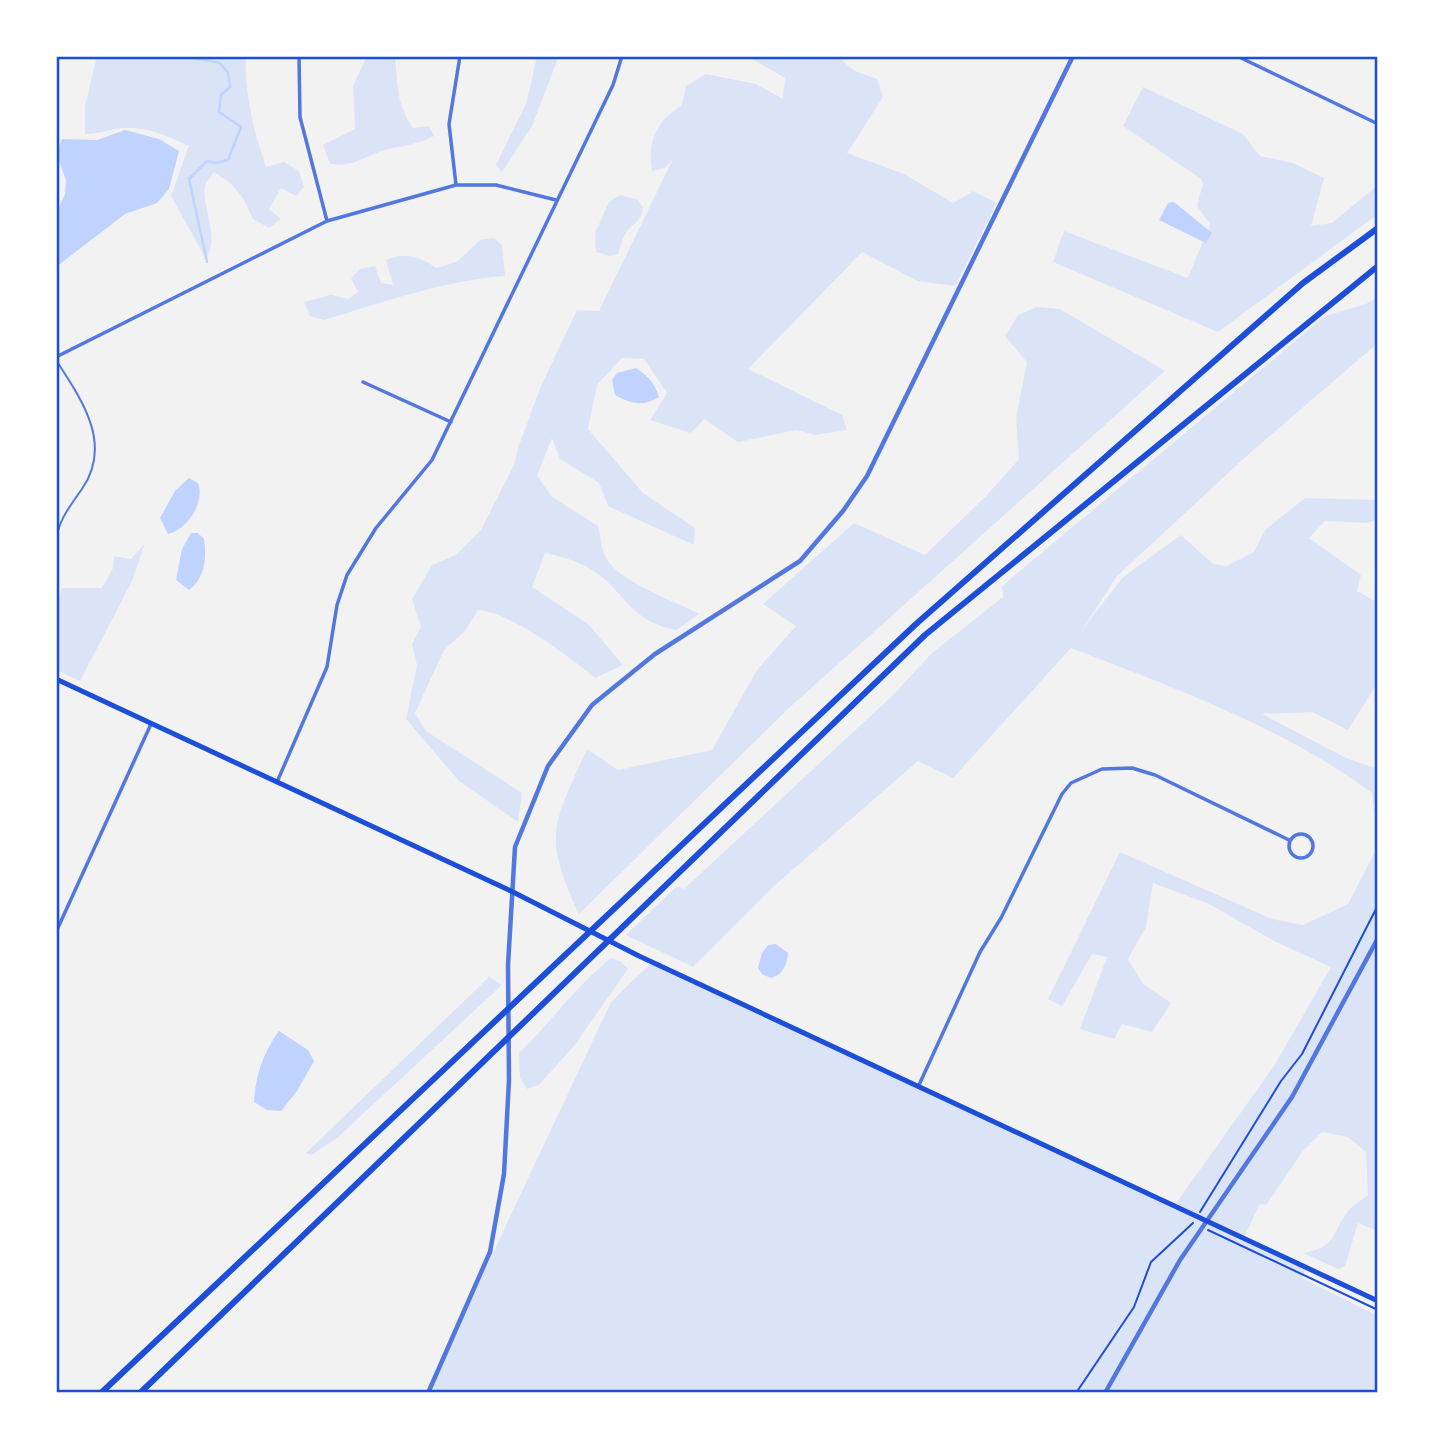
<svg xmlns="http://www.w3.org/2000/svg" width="1434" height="1449" font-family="'Times New Roman',serif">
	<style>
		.green { fill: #dbe4f7 }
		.water { fill: #bfd3fe }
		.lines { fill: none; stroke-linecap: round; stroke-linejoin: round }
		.stream { stroke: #bfd3fe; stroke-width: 2.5 }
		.path { stroke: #1d4ed8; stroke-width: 2 }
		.service { stroke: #5277de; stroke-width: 2 }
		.minor { stroke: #5277de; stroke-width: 3.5 }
		.tertiary { stroke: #5277de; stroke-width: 4.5 }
		.primary { stroke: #1d4ed8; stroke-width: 5 }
		.motorway { stroke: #1d4ed8; stroke-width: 6 }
		.neatline { fill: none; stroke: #1d4ed8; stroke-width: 2.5 }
	</style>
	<rect width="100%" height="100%" fill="#f2f2f2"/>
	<path class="green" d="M 97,56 L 246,56 C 244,93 254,131 266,167 L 284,162 L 299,171 L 304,187 L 296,196 L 281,188 L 269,209 L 281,219 L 269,228 L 253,219 L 243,198 L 230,183 L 214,172 C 211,176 206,182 205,187 C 202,208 220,236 206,259 L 171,196 L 189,146 C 169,137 146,126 124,128 C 111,129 99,134 85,134 L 85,106 Z
		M 367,56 L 395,56 C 397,83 397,105 413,128 L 429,126 L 434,136 C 418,145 403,145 385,150 C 366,156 351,168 330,164 L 323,145 L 355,129 L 353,86 Z
		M 537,56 L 559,56 L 532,126 L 502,172 L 496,165 L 526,104 Z
		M 747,56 L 841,56 L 840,59 L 855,71 L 877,79 L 883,97 L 847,153 L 904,174 L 953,203 L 973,191 L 997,203 L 955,286 L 918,281 L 862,252 L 748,369 L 842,415 L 847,430 L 815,435 L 797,430 L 738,442 L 704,419 L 691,433 L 650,420 L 667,393 L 644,359 L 622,358 L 597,385 L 588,429 L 643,493 L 695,528 L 694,545 L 608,506 L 599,483 L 560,459 L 552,438 L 537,476 L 552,497 L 598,526 C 601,536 601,549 606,558 C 619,582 675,601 699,614 L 676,630 C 631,621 628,597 597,573 C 581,562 564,557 545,553 L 532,587 L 588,624 L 623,665 L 595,678 C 570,657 510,612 478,610 L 465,631 L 444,650 L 415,713 L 426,731 L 522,793 L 518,822 L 459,781 L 406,719 L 417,665 L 412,644 L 421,627 L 412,599 L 432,565 L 456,555 L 481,530 L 515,463 L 518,448 L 541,386 L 577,310 L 599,311 L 673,159 L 665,168 L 652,171 C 647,142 656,121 681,106 L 686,86 L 706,74 L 756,84 L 783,99 L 785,78 Z
		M 1143,87 L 1243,134 L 1260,156 L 1293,163 L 1324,178 L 1311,226 L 1332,223 L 1378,185 L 1378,214 L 1218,332 L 1053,262 L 1064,231 L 1188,278 L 1210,224 L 1197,206 L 1203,183 L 1200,178 L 1123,126 Z
		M 620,195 L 638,200 L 643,207 C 642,221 635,222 627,231 C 623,236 620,248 618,254 L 610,256 L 596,252 L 595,233 L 609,202 Z
		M 494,238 L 502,245 L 505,276 C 443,281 383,302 324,320 L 310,316 L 304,302 L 331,295 L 349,299 L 358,292 L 351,278 L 360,269 L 375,266 L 381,283 L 393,285 L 386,260 C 405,251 420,257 437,268 L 458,261 L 480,240 Z
		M 1378,297 L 1378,343 L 1251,452 L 1117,576 L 1082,630 L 1123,577 L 1181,535 L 1213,564 L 1226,566 L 1254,552 L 1265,530 L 1305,498 L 1378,500 L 1378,519 L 1367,523 L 1325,521 L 1309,538 L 1361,575 L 1357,591 L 1378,603 L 1378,682 L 1348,730 L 1312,712 L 1262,714 L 1346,758 L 1378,769 L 1378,842 L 1372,793 C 1285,728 1172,687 1071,648 L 953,778 L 918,761 L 774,886 L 693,967 L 626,935 L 677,886 L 684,889 L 892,696 L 932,653 L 1003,597 L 1002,586 L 1325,316 L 1366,304 Z
		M 1037,307 L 1060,309 L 1165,371 L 789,708 L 579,914 C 542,835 553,825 587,749 L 618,770 L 712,750 L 757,670 L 796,626 L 763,604 L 854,523 L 925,555 L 987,495 L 1019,459 L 1016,418 L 1027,362 L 1005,336 L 1018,315 Z
		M 145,543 L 132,581 L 80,681 L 56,670 L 56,602 L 62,588 L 102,588 L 113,568 L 114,556 L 131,559 Z
		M 1378,846 L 1378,1231 L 1358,1223 L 1345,1266 L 1338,1269 L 1303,1253 C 1339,1247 1331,1231 1350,1209 C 1355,1204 1362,1200 1368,1195 L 1366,1152 L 1348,1137 L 1322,1132 L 1303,1151 L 1266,1205 L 1260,1204 L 1243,1239 L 1306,1269 L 1302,1278 L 1378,1316 L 1378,1393 L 427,1393 L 611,1002 L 653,961 L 1174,1206 L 1274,1066 L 1331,967 L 1276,942 L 1209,904 L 1153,883 L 1146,927 L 1128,959 L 1143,984 L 1171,1003 L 1152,1032 L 1122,1024 L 1114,1039 L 1080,1029 L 1107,957 L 1092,954 L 1062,1006 L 1048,999 L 1120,852 L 1272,919 L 1303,925 L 1348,904 Z
		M 611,958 L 621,962 L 628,969 L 574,1046 L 539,1085 L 527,1089 L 520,1078 L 519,1053 C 551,1022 577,985 611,958 Z
		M 489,977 L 502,985 L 337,1138 L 311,1155 L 306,1153 Z"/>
	<path class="water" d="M 125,130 L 159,139 L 179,151 L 169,189 L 157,203 L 125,214 L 56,267 L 56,214 L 65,194 L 66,180 L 56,153 L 62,139 L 97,140 Z
		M 1174,202 L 1212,233 L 1206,243 L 1159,220 L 1168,203 Z
		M 636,368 C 648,376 655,383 659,397 C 643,407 631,404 615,395 L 612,380 L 617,373 Z
		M 189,478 L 198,483 C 205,503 188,529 168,534 L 160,518 L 175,491 Z
		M 191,533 L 198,533 L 204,539 C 207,557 205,578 189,590 L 176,580 L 182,549 Z
		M 776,944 L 788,953 C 787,964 783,975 771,978 L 762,974 L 758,968 L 762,953 L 768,945 Z
		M 279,1031 L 308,1050 L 314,1061 L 297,1091 L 281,1111 L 267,1110 L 254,1102 C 255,1076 264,1051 279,1031 Z"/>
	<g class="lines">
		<path class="stream" d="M 185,56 L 220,63 L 228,73 L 230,87 L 221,95 L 219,112 L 241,127 L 228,160 L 216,163 L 207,161 L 189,179 L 207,262"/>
		<path class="path" d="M 1200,1212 L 1281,1081 L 1302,1054 L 1378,905
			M 1208,1230 L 1378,1310
			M 1076,1393 L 1134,1307 L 1151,1262 L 1193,1223"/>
		<path class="service" d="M 56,360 C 82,400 113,444 82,489 C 70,506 57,522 56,543"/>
		<path class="minor" d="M 299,56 L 300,117 L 327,221
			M 1237,56 L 1378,124
			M 456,185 L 449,124 L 460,56
			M 56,357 L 327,221 L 456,185 L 496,185 L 556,200
			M 363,382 L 451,422
			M 277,782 L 327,667 L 337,605 L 347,575 L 376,528 L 432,460 L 613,85 L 622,56
			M1289 846a12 12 0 1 1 24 0a12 12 0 1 1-24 0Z
			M 56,932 L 151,724
			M 919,1085 L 980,952 L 1001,918 L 1062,794 L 1071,783 L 1102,769 L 1132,768 L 1155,775 L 1289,840"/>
		<path class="tertiary" d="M 428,1393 L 490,1252 L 504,1174 L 509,1080 L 508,965 L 515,847 L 548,766 L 592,705 L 655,654 L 800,561 L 843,511 L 867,476 L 1073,56
			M 1105,1393 L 1180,1260 L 1292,1097 L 1378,938"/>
		<path class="primary" d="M 56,679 L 511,891 L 639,956 L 1378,1301"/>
		<path class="motorway" d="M 101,1393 L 916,624 L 1303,283 L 1378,228
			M 140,1393 L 925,635 L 1378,266"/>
	</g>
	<rect width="1434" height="1449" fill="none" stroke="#ffffff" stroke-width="116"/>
	<rect x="58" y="58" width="1318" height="1333" class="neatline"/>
</svg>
